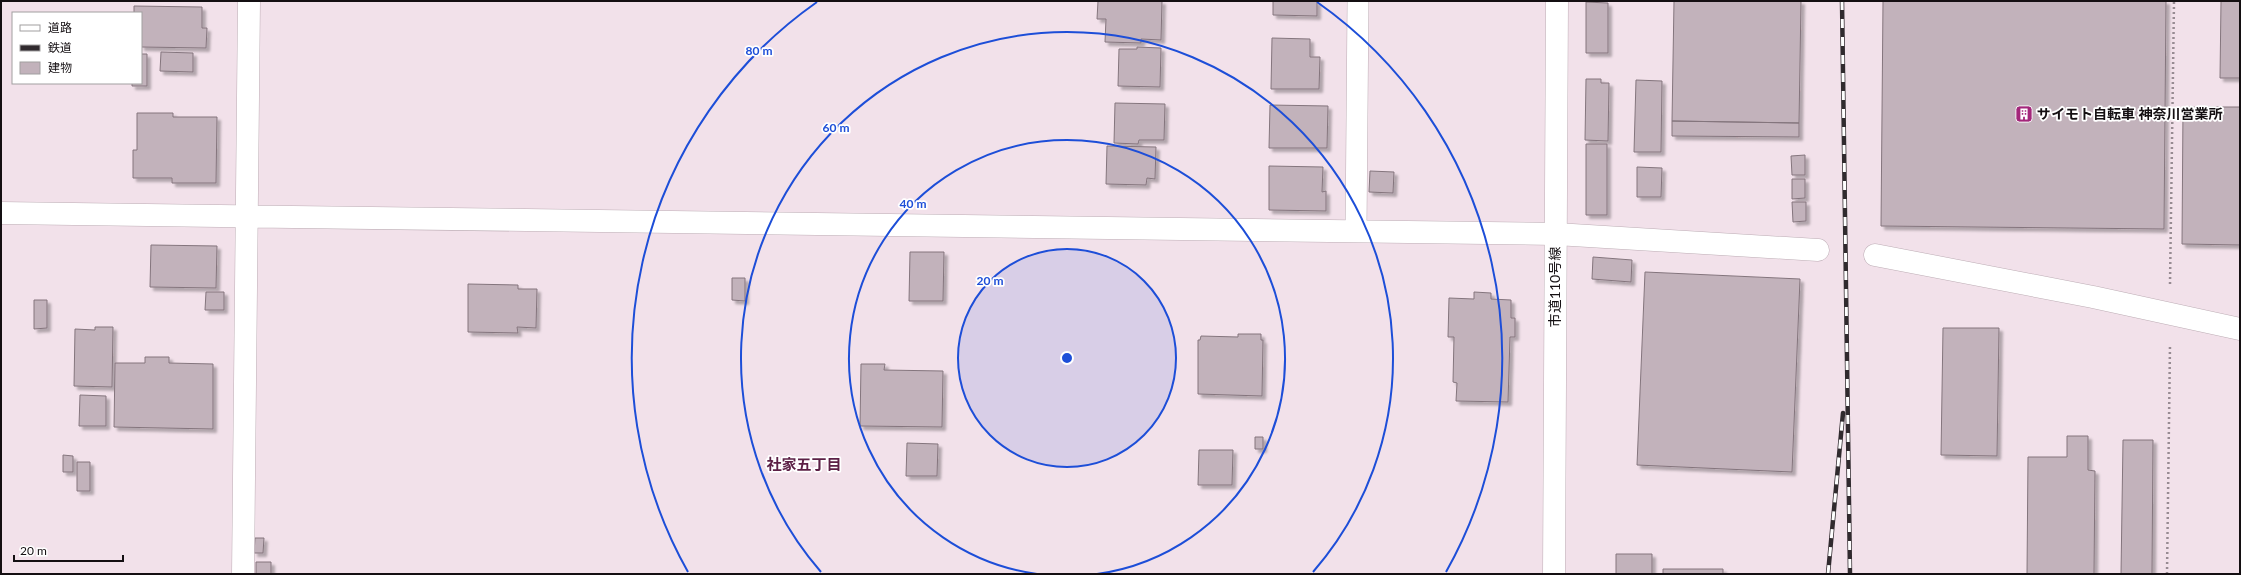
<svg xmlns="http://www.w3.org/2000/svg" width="2241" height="575" font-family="Lato,'Noto Sans JP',sans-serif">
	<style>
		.building { fill: #c2b2bb; stroke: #84757d; filter: url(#shadow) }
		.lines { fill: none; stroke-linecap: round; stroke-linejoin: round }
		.service-casing { stroke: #bdadb5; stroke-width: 22 }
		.minor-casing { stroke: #bdadb5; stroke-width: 23 }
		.tertiary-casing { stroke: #bdadb5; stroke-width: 23 }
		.path { stroke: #978b92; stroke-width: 2.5; stroke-dasharray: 2 3; stroke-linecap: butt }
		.service { stroke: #fff; stroke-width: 21 }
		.minor { stroke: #fff; stroke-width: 22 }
		.tertiary { stroke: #fff; stroke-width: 22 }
		.rail-casing { stroke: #302a2e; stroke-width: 4.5 }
		.rail { stroke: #fff; stroke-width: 3; stroke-dasharray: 9; stroke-linecap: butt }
		.ring { fill: none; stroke: #1d4ed8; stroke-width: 2 }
		.labels { text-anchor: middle; stroke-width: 3.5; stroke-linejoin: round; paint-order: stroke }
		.poi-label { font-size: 14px; font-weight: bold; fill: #140f12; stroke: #fff; text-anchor: start }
		.street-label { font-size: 14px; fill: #140f12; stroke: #fff }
		.neighbourhood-label { font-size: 15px; font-weight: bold; fill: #5c2046; stroke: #fff }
		.centre { fill: #1d4ed8; stroke: #fff; stroke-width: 2 }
		.ring-label { font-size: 12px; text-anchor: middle; font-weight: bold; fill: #1d4ed8; stroke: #fff; stroke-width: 3.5; stroke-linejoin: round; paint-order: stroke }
	</style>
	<defs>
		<filter id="shadow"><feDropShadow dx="3.5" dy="3.5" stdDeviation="1" flood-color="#0004"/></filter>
	</defs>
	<rect width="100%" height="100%" fill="#f2e1ea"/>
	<path class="building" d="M 1098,1 L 1162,1 L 1161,40 L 1141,39 L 1141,43 L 1105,42 L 1106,19 L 1097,19 Z
		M 1273,1 L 1317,1 L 1317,16 L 1273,15 Z
		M 1674,1 L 1801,1 L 1799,123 L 1672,121 Z
		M 1883,1 L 2166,1 L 2164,229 L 1881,226 Z
		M 2221,1 L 2240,1 L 2240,78 L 2220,78 Z
		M 1586,2 L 1608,3 L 1608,53 L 1586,53 Z
		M 134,6 L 202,7 L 202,28 L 207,28 L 206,48 L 141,47 L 141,13 L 134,13 Z
		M 1272,38 L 1310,39 L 1310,57 L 1320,57 L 1319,89 L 1271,89 Z
		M 1137,47 L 1161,48 L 1160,87 L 1118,86 L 1119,49 L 1137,49 Z
		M 161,52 L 193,53 L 193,72 L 160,71 Z
		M 141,54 L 147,54 L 147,86 L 132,86 L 132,83 L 141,83 Z
		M 1586,79 L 1601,79 L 1601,83 L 1609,83 L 1608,141 L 1585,140 Z
		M 1636,80 L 1662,81 L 1661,152 L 1634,152 Z
		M 1115,103 L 1165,104 L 1164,140 L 1139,140 L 1138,144 L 1114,143 Z
		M 1270,105 L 1328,106 L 1327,148 L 1269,148 Z
		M 2183,107 L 2240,107 L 2240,245 L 2182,244 Z
		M 137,113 L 173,113 L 173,117 L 217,117 L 216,183 L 172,183 L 172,178 L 133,178 L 133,150 L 137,150 Z
		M 1672,121 L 1799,123 L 1799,137 L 1672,136 Z
		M 1586,144 L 1607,144 L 1607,215 L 1586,215 Z
		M 1107,146 L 1156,147 L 1155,179 L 1147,178 L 1146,185 L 1106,184 Z
		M 1805,155 L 1805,175 L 1792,175 L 1791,156 Z
		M 1269,166 L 1323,167 L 1322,192 L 1326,191 L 1326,211 L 1269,210 Z
		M 1637,167 L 1662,168 L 1661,197 L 1637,197 Z
		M 1370,171 L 1394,172 L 1393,193 L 1369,192 Z
		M 1792,179 L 1805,179 L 1805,198 L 1792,199 Z
		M 1792,202 L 1806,202 L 1806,221 L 1793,222 Z
		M 151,245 L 217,246 L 216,288 L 150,287 Z
		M 910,252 L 944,252 L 943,301 L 909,301 Z
		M 1593,257 L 1632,260 L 1631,282 L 1592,279 Z
		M 1645,272 L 1800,279 L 1792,472 L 1637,465 Z
		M 732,278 L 745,278 L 745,301 L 732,300 Z
		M 468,284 L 518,285 L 518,289 L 537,289 L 536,328 L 517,327 L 518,333 L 468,332 Z
		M 206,292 L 224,292 L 224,310 L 205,310 Z
		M 1474,292 L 1491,293 L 1491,299 L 1511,300 L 1511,318 L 1515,318 L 1515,337 L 1510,337 L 1508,402 L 1456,401 L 1457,383 L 1453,382 L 1454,337 L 1448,337 L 1449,298 L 1474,299 Z
		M 34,300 L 47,300 L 47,328 L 34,329 Z
		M 95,327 L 113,327 L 112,387 L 74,386 L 75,329 L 95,330 Z
		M 1943,328 L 1999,328 L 1997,456 L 1941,455 Z
		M 1238,334 L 1261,334 L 1261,340 L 1263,340 L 1262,396 L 1198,394 L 1198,340 L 1200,340 L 1201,336 L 1238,337 Z
		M 145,357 L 169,357 L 169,363 L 213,364 L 213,429 L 114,427 L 115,363 L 145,363 Z
		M 861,364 L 885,364 L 884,370 L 943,371 L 942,427 L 860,426 Z
		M 80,395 L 106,396 L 106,426 L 79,426 Z
		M 2067,436 L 2088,436 L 2088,470 L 2095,471 L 2094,574 L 2027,574 L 2028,457 L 2067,457 Z
		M 1255,437 L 1263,437 L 1263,449 L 1255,449 Z
		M 2123,440 L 2153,440 L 2152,574 L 2121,574 Z
		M 907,443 L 938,444 L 937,476 L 906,476 Z
		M 1199,450 L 1233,450 L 1232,485 L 1198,485 Z
		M 63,455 L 73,456 L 73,472 L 63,472 Z
		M 77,462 L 90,462 L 90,491 L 77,491 Z
		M 255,538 L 264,538 L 263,553 L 254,553 Z
		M 1616,554 L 1652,554 L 1652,574 L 1616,574 Z
		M 256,562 L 271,562 L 271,574 L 256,574 Z
		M 1663,569 L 1723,569 L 1723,574 L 1663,574 Z"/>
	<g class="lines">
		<g class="service-casing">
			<path id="service" d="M 1356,231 L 1358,1"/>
		</g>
		<g class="minor-casing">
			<path id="minor" d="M 1,213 L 1556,234 L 1818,250
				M 1875,255 L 2093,297 L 2240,329
				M 243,574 L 249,1"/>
		</g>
		<g class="tertiary-casing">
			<path id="tertiary" d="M 1554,574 L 1557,1"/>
		</g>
		<path class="path" d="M 2170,284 L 2174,1
			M 2167,574 L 2170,345"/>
		<use href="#service" class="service"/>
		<use href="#minor" class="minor"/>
		<use href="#tertiary" class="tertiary"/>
		<g class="rail-casing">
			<path id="rail" d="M 1842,1 L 1850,574
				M 1828,574 L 1843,413"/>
		</g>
		<use href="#rail" class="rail"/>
	</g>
	<circle cx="1067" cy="358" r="109" fill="#1d4ed8" fill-opacity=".12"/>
	<g class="ring">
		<circle cx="1067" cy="358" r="109"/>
		<path d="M1037 574A218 218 0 1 1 1097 574"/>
		<path d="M821 572A326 326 0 1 1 1313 572"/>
		<path d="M688 572A435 435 0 0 1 817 2M1317 2A435 435 0 0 1 1446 572"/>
	</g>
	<defs>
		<g id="building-square" transform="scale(0.9)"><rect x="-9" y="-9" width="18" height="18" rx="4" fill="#a3267a" stroke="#fff"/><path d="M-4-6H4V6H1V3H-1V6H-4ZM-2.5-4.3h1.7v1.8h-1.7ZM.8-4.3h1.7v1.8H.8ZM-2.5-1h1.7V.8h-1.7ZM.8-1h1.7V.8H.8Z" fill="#fff"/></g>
	</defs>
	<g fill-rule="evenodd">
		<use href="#building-square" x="2024" y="114"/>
	</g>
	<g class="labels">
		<g class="poi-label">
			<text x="2037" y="119">サイモト自転車 神奈川営業所</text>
		</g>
		<g class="street-label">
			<text transform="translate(1555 287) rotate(-90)" y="5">市道110号線</text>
		</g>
		<g class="neighbourhood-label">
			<text x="804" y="470">社家五丁目</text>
		</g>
	</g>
	<circle cx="1067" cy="358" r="6" class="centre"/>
	<g class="ring-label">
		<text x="759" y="55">80 m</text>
		<text x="836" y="132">60 m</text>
		<text x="913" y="208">40 m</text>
		<text x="990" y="285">20 m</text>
	</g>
	<rect width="2241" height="575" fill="none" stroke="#140f12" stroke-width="4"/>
	<rect x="12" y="12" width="130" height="72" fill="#ffffff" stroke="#a19fa0"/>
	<rect x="20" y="25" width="20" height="6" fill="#ffffff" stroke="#a19fa0"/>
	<text x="48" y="32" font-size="12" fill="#140f12">道路</text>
	<rect x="20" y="45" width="20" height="6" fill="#302a2e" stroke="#a19fa0"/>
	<text x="48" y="52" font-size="12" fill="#140f12">鉄道</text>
	<rect x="20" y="62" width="20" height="12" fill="#c2b2bb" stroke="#a19fa0"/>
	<text x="48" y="72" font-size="12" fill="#140f12">建物</text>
	<path d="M14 555v6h109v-6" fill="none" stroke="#140f12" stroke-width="2"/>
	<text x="20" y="555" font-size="12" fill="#140f12" stroke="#ffffff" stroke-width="3" paint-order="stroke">20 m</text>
</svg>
